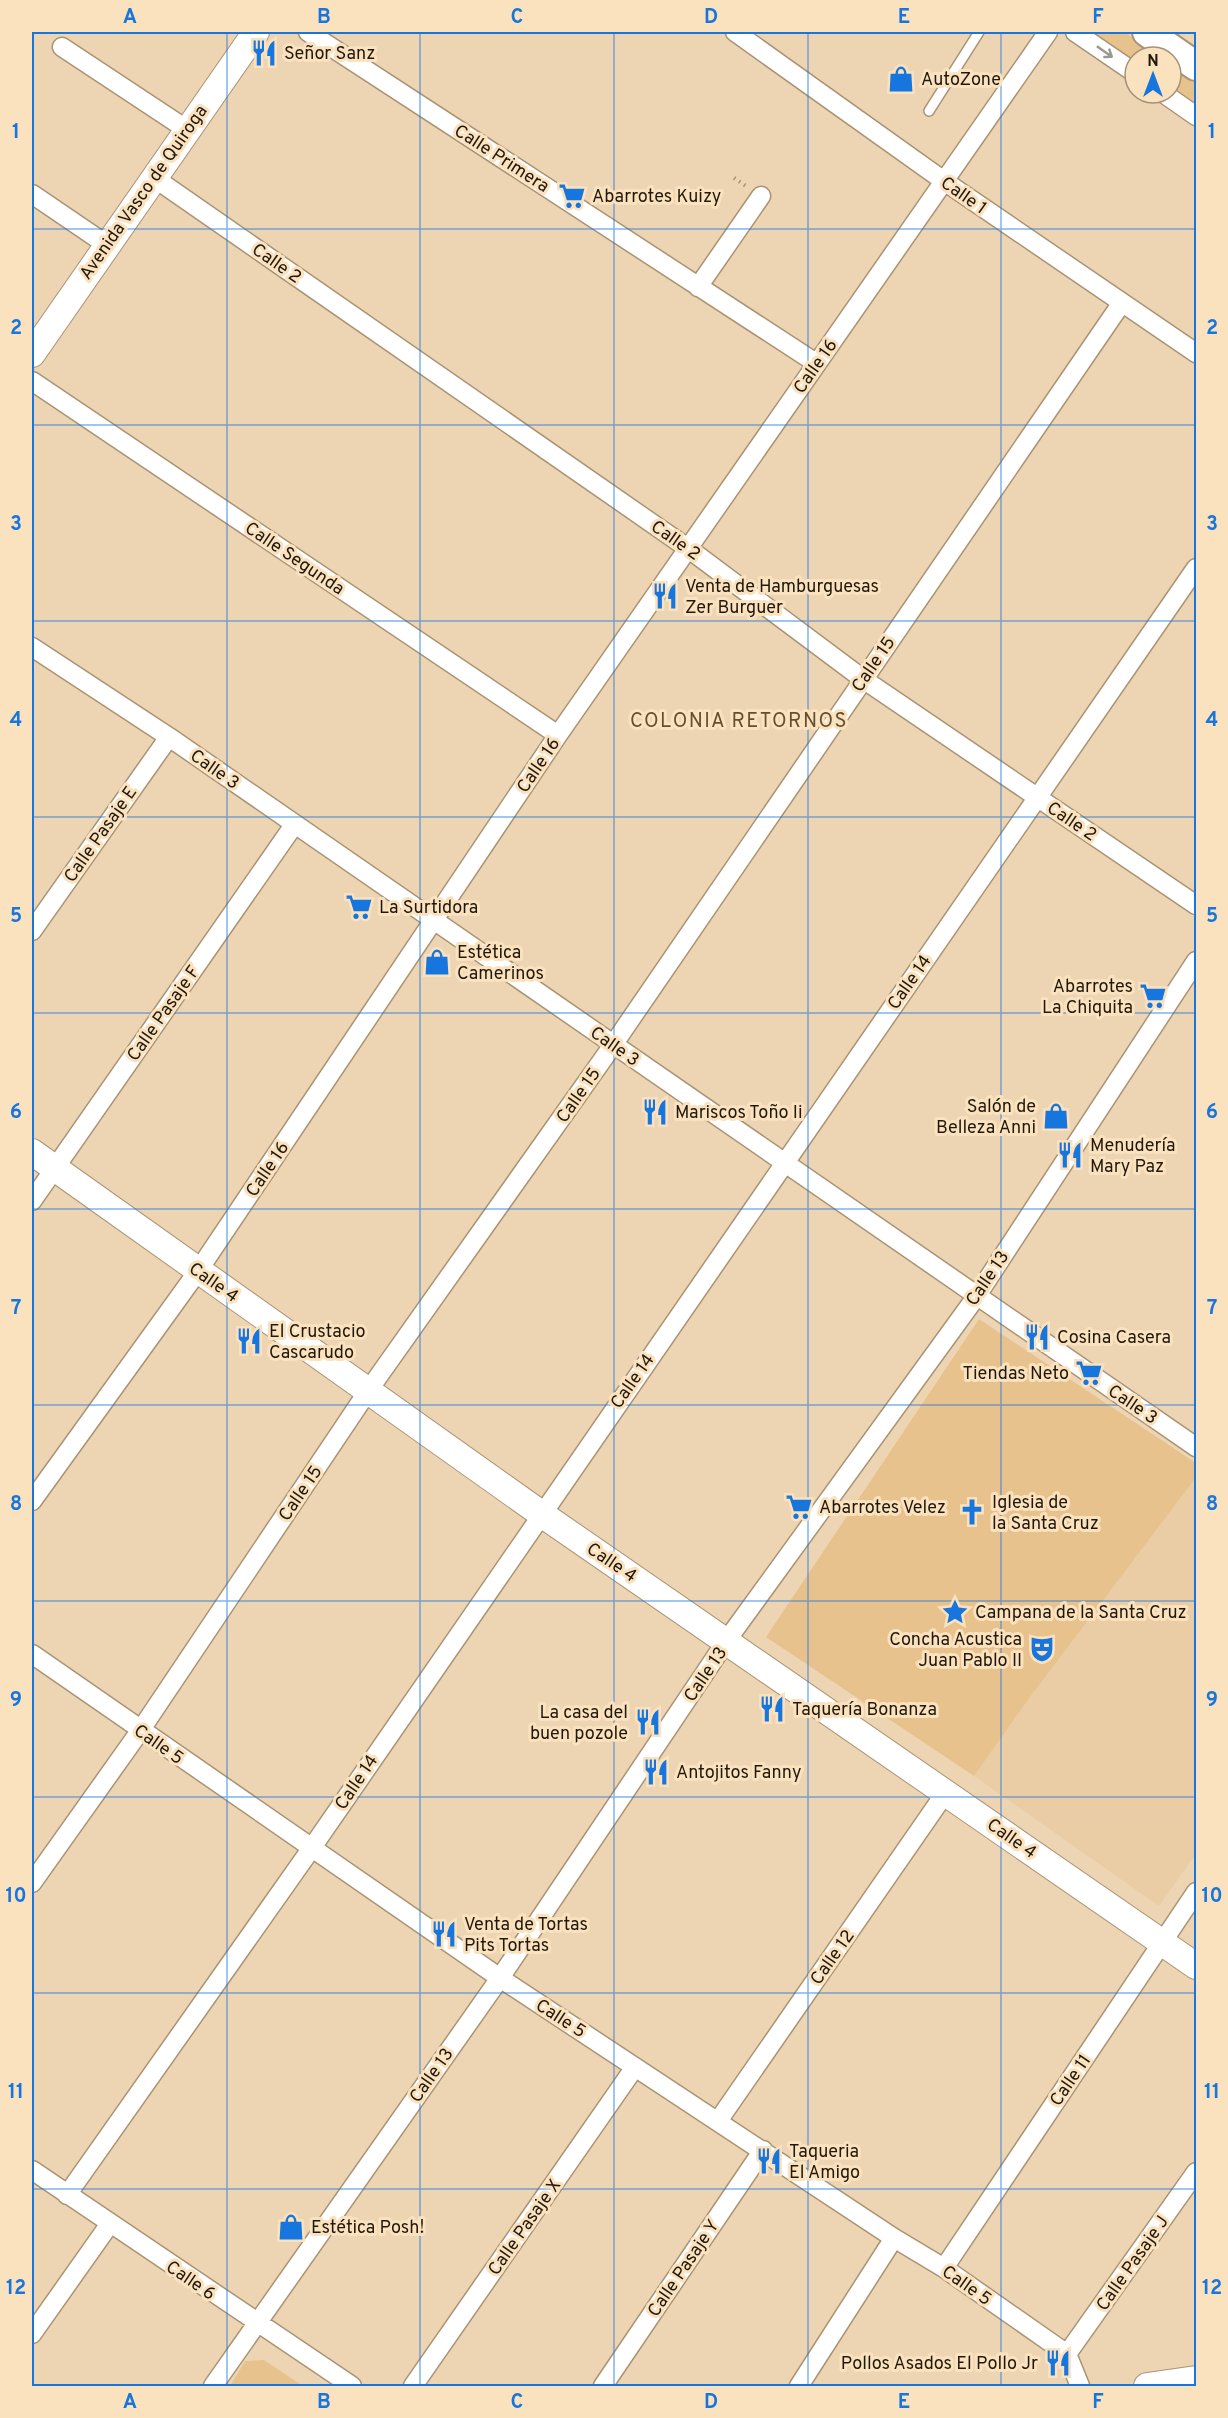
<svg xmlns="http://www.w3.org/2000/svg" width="1228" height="2418" font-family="Overpass,sans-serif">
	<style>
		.built { fill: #eacda4 }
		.green { fill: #e8c28d }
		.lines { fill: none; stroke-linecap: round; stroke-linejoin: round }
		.lane-casing { stroke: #aa9373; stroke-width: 12 }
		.street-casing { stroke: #aa9373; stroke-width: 21 }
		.secondary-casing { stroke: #aa9373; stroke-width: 28 }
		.primary-casing { stroke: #aa9373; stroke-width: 32 }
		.path { stroke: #a79479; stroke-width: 4; stroke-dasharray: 1.5 4.5; stroke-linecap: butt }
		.lane { stroke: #fff; stroke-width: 9 }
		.street { stroke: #fff; stroke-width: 18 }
		.secondary { stroke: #fff; stroke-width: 26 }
		.primary { stroke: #fff; stroke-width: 28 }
		.oneway { stroke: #9b9791 }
		.grid { fill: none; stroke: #1775de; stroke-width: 1.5; stroke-opacity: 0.55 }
		.labels { text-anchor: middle; stroke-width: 6; stroke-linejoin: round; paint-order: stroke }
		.poi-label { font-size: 18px; fill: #21180b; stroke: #fbe2bf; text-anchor: start }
		.street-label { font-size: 18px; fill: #21180b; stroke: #fbe2bf }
		.neighbourhood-label { font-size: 20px; letter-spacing: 1.5px; fill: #644f31; stroke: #fbe2bf }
		.neatline { fill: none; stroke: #1775de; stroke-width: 2 }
		.grid-label { font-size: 20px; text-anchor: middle; font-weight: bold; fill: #1775de }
	</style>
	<rect width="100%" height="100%" fill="#edd5b3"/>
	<path class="built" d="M 1196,1465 L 1196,1854 L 1159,1906 L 974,1776 Z"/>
	<path class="green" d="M 1079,32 L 1124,32 L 1161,57 L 1135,57 L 1135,70 Z
		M 1171,64 L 1196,81 L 1196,112 L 1171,93 Z
		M 979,1319 L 1196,1463 L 1194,1480 L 1033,1693 L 974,1776 L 766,1637 Z
		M 264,2360 L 303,2386 L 230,2386 L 245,2361 Z"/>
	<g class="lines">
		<g class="lane-casing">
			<path id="lane" d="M 929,111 L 979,32"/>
		</g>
		<g class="street-casing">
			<path id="street" d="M 308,32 L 816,363
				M 735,32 L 944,181 L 1196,353
				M 1075,32 L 1135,73
				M 62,47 L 186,129
				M 1163,93 L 1196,116
				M 153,177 L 689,549 L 863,679 L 1196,905
				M 32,194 L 107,245
				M 698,287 L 761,196
				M 32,381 L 558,735
				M 32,647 L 169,737 L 1196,1447
				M 32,931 L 169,737
				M 32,1201 L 294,825
				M 32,1501 L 198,1271 L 558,735 L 1048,32
				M 32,1654 L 500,1978 L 894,2238 L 944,2268 L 1067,2354 L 1080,2386
				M 32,1883 L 140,1731 L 368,1391 L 613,1045 L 1121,304
				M 718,2121 L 946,1792
				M 32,2170 L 352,2386
				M 67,2195 L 311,1849 L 1196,568
				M 944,2268 L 1196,1892
				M 32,2334 L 109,2225
				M 1067,2354 L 1196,2172
				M 213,2386 L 500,1978 L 727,1640 L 976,1297 L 1196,961
				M 413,2386 L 635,2067
				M 603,2386 L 763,2150
				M 799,2386 L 894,2238"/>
		</g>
		<g class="secondary-casing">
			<path id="secondary" d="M 32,354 L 256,32
				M 32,1152 L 540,1513 L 1196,1966
				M 1147,2386 L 1196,2379"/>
		</g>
		<g class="primary-casing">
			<path id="primary" d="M 1147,32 L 1196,66"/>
		</g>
		<path class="path" d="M 734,178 L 746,186"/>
		<use href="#lane" class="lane"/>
		<use href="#street" class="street"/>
		<use href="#secondary" class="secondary"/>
		<use href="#primary" class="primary"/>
	</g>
	<defs><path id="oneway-shaft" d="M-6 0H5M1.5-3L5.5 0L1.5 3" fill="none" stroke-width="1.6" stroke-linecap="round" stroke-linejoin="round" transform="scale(1.5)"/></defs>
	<use class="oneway" href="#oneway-shaft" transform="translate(1105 52) rotate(35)"/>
	<path class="grid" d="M 227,32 L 227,2386M 420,32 L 420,2386M 614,32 L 614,2386M 808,32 L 808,2386M 1001,32 L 1001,2386M 32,229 L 1196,229M 32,425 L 1196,425M 32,621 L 1196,621M 32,817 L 1196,817M 32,1013 L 1196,1013M 32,1209 L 1196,1209M 32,1405 L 1196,1405M 32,1601 L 1196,1601M 32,1797 L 1196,1797M 32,1993 L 1196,1993M 32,2189 L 1196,2189"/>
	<defs>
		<g id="restaurant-bare" transform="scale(2.07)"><path d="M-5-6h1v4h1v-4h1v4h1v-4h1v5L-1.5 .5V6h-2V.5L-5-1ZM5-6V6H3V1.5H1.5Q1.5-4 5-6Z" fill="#1775de" stroke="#fbe2bf" stroke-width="2.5" paint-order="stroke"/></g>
		<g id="shop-bare" transform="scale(2.07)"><path d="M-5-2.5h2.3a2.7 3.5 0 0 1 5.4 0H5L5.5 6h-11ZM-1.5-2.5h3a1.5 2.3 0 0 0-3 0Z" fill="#1775de" stroke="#fbe2bf" stroke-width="2.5" paint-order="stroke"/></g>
		<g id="supermarket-bare" transform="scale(2.07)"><path d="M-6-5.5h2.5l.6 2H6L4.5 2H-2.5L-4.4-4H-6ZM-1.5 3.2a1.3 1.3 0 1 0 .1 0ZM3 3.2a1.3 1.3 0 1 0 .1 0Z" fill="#1775de" stroke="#fbe2bf" stroke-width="2.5" paint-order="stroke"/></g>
		<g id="church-bare" transform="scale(2.07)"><path d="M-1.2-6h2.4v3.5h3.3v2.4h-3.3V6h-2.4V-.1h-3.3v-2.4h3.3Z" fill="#1775de" stroke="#fbe2bf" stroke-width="2.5" paint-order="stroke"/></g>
		<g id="sight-bare" transform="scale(2.07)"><path d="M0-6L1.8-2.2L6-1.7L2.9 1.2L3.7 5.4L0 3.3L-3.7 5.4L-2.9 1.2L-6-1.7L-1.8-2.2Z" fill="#1775de" stroke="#fbe2bf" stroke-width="2.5" paint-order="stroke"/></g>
		<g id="theatre-bare" transform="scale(2.07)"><path d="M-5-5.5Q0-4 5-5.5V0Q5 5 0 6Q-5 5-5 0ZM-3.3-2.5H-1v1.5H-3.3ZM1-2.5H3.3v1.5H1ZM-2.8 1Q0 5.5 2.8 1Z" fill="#1775de" stroke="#fbe2bf" stroke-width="2.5" paint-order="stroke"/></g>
	</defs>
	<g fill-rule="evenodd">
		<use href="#restaurant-bare" x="264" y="53"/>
		<use href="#shop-bare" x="901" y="79"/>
		<use href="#supermarket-bare" x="572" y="196"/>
		<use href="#restaurant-bare" x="665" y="596"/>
		<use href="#supermarket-bare" x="359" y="907"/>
		<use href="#shop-bare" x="437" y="962"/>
		<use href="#supermarket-bare" x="1153" y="996"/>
		<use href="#restaurant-bare" x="655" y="1112"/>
		<use href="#shop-bare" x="1056" y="1116"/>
		<use href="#restaurant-bare" x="1070" y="1155"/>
		<use href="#restaurant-bare" x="1037" y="1337"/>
		<use href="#restaurant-bare" x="249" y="1341"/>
		<use href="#supermarket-bare" x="1089" y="1373"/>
		<use href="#supermarket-bare" x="799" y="1507"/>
		<use href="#church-bare" x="972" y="1512"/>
		<use href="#sight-bare" x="955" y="1612"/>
		<use href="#theatre-bare" x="1042" y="1649"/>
		<use href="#restaurant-bare" x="772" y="1709"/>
		<use href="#restaurant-bare" x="648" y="1722"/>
		<use href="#restaurant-bare" x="656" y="1772"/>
		<use href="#restaurant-bare" x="444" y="1934"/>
		<use href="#restaurant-bare" x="769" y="2161"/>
		<use href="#shop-bare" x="291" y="2227"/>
		<use href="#restaurant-bare" x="1058" y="2363"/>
	</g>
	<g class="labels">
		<g class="poi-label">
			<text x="284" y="59">Señor Sanz</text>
			<text x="921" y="85">AutoZone</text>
			<text x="592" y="202">Abarrotes Kuizy</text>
			<text x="685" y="592">Venta de Hamburguesas<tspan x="685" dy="21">Zer Burguer</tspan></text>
			<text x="379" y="913">La Surtidora</text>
			<text x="457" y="958">Estética<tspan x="457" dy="21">Camerinos</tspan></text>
			<text x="1133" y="992" text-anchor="end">Abarrotes<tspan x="1133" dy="21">La Chiquita</tspan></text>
			<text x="1036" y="1112" text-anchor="end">Salón de<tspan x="1036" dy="21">Belleza Anni</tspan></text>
			<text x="675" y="1118">Mariscos Toño Ii</text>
			<text x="1090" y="1151">Menudería<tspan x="1090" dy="21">Mary Paz</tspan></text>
			<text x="269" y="1337">El Crustacio<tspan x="269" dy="21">Cascarudo</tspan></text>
			<text x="1057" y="1343">Cosina Casera</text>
			<text x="1069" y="1379" text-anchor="end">Tiendas Neto</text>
			<text x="992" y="1508">Iglesia de<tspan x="992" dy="21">la Santa Cruz</tspan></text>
			<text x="819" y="1513">Abarrotes Velez</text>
			<text x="975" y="1618">Campana de la Santa Cruz</text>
			<text x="1022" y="1645" text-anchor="end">Concha Acustica<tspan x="1022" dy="21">Juan Pablo II</tspan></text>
			<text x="792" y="1715">Taquería Bonanza</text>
			<text x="628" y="1718" text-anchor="end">La casa del<tspan x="628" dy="21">buen pozole</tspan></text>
			<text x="676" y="1778">Antojitos Fanny</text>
			<text x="464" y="1930">Venta de Tortas<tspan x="464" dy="21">Pits Tortas</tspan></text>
			<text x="789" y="2157">Taqueria<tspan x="789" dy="21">El Amigo</tspan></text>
			<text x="311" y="2233">Estética Posh!</text>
			<text x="1038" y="2369" text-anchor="end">Pollos Asados El Pollo Jr</text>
		</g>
		<g class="street-label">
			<text transform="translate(502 158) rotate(33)" y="6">Calle Primera</text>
			<text transform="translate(143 192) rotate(-55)" y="6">Avenida Vasco de Quiroga</text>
			<text transform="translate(964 195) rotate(35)" y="6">Calle 1</text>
			<text transform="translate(277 263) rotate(35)" y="6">Calle 2</text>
			<text transform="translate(815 366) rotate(-55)" y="6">Calle 16</text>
			<text transform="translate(676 540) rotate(35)" y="6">Calle 2</text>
			<text transform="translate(295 558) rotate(34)" y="6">Calle Segunda</text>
			<text transform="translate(873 664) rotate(-56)" y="6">Calle 15</text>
			<text transform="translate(538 765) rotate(-56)" y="6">Calle 16</text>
			<text transform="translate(215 769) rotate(35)" y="6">Calle 3</text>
			<text transform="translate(1072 821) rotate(34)" y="6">Calle 2</text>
			<text transform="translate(100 834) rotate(-55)" y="6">Calle Pasaje E</text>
			<text transform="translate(909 982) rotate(-55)" y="6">Calle 14</text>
			<text transform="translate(163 1013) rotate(-55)" y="6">Calle Pasaje F</text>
			<text transform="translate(615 1046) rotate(35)" y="6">Calle 3</text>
			<text transform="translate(578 1095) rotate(-55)" y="6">Calle 15</text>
			<text transform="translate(267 1169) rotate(-56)" y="6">Calle 16</text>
			<text transform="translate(987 1278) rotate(-56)" y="6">Calle 13</text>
			<text transform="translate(214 1282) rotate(35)" y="6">Calle 4</text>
			<text transform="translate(632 1381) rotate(-55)" y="6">Calle 14</text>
			<text transform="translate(1133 1404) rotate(34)" y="6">Calle 3</text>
			<text transform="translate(300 1493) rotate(-56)" y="6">Calle 15</text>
			<text transform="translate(612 1562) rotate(34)" y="6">Calle 4</text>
			<text transform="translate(705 1674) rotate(-56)" y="6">Calle 13</text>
			<text transform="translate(159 1744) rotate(35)" y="6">Calle 5</text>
			<text transform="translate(356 1782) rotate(-56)" y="6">Calle 14</text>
			<text transform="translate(1012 1838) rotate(35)" y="6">Calle 4</text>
			<text transform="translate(832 1957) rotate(-55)" y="6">Calle 12</text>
			<text transform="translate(561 2018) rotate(33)" y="6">Calle 5</text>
			<text transform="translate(431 2075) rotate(-55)" y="6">Calle 13</text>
			<text transform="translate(1070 2080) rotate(-56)" y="6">Calle 11</text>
			<text transform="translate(524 2227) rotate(-55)" y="6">Calle Pasaje X</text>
			<text transform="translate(1132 2263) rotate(-55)" y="6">Calle Pasaje J</text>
			<text transform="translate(683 2268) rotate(-56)" y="6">Calle Pasaje Y</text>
			<text transform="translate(191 2280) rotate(34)" y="6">Calle 6</text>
			<text transform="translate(967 2285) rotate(35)" y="6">Calle 5</text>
		</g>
		<g class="neighbourhood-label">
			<text x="739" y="727">COLONIA RETORNOS</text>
		</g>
	</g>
	<rect width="1228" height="2418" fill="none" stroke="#fbe2bf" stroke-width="66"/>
	<g transform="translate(1153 75)"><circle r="28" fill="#fbe2bf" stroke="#a49177" stroke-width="1.5"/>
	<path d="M0-4.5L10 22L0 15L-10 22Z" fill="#1775de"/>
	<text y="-9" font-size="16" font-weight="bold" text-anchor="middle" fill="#21180b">N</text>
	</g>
	<rect x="33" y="33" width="1162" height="2352" class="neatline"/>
	<g class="grid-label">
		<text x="130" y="23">A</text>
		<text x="324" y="23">B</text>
		<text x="517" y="23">C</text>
		<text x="711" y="23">D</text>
		<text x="904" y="23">E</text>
		<text x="1098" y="23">F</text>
		<text x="16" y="138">1</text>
		<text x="1212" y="138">1</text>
		<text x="16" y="334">2</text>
		<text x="1212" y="334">2</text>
		<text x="16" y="530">3</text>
		<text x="1212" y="530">3</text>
		<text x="16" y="726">4</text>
		<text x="1212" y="726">4</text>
		<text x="16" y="922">5</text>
		<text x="1212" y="922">5</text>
		<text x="16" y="1118">6</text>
		<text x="1212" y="1118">6</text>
		<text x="16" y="1314">7</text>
		<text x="1212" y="1314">7</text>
		<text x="16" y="1510">8</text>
		<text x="1212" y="1510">8</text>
		<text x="16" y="1706">9</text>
		<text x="1212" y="1706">9</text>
		<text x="16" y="1902">10</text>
		<text x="1212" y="1902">10</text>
		<text x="16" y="2098">11</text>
		<text x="1212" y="2098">11</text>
		<text x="16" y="2294">12</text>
		<text x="1212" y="2294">12</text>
		<text x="130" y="2408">A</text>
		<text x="324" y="2408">B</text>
		<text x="517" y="2408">C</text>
		<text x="711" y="2408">D</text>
		<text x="904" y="2408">E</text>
		<text x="1098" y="2408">F</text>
	</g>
</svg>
